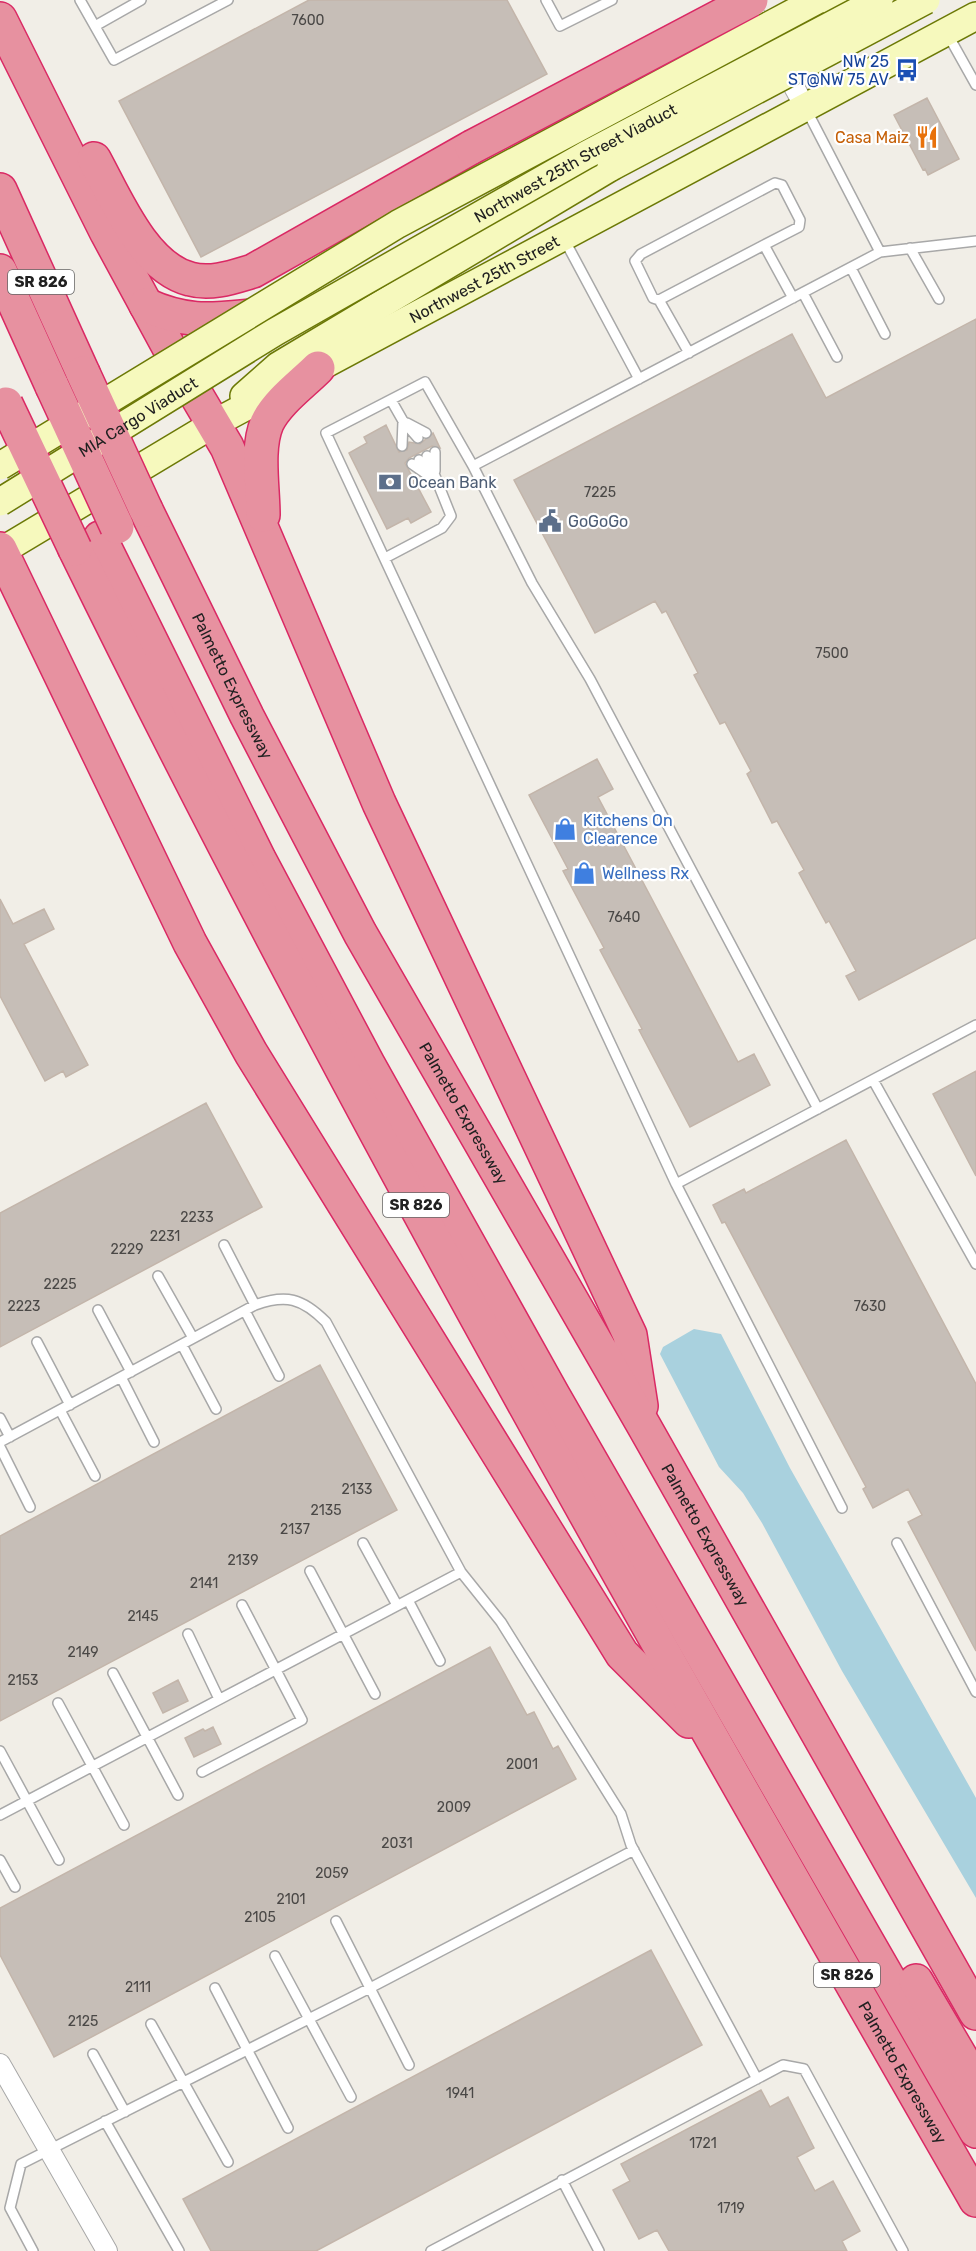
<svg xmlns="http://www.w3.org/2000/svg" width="976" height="2251" font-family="Rubik,sans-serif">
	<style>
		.water { fill: #a9d1de }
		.building { fill: #c6beb7; stroke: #c3b5aa; stroke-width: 1.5 }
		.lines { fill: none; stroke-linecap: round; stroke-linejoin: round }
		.service-casing { stroke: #a8a8a8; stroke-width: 12 }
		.minor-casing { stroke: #a8a8a8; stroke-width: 22 }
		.secondary-casing { stroke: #6c7906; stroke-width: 30 }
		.motorway-casing { stroke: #da2964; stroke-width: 36 }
		.service { stroke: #fff; stroke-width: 9 }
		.minor { stroke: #fff; stroke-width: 20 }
		.secondary { stroke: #f6f9bd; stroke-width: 27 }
		.motorway { stroke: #e791a0; stroke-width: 33 }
		.secondary-bridge-casing { stroke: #6c7906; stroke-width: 30; stroke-linecap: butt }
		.motorway-bridge-casing { stroke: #da2964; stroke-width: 36; stroke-linecap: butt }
		.secondary-bridge { stroke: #f6f9bd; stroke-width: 27 }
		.motorway-bridge { stroke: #e791a0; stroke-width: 33 }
		.labels { text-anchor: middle; stroke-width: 4.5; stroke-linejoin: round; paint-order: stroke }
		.number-label { font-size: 14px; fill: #4a4846 }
		.shield { fill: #fff; stroke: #646464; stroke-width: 1.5 }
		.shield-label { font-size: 15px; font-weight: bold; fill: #212121 }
		.transit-label { font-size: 16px; fill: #164399; stroke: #fff; text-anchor: end }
		.food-label { font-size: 16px; fill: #c56008; stroke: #fff; text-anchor: end }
		.street-label { font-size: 16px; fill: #212121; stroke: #fff }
		.service-label { font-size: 16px; fill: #4e5e75; stroke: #fff; text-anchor: start }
		.shop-label { font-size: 16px; fill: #366cbe; stroke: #fff; text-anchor: start }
	</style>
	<rect width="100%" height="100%" fill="#f1eee7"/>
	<path class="water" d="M 694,1329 L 721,1334 L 790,1468 L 976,1798 L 976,1898 L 842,1671 L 762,1523 L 743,1493 L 719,1467 L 660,1354 L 663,1347 Z"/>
	<path class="building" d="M 309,0 L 507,0 L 547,74 L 201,257 L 119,101 Z
		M 927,98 L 959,159 L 928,175 L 925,169 L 923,170 L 894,115 Z
		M 976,319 L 976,938 L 859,1000 L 846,976 L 856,971 L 829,921 L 826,923 L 799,873 L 804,870 L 777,821 L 772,823 L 747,774 L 751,771 L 725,722 L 720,724 L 694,675 L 698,673 L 666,611 L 662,613 L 655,601 L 595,633 L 514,480 L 792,334 L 826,398 Z
		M 386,425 L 399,452 L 407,450 L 409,442 L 420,444 L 433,433 L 440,448 L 432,446 L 409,458 L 405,463 L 431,512 L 411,523 L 408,518 L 387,529 L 349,453 L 367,443 L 364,437 Z
		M 597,759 L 613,789 L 598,797 L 738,1062 L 754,1054 L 770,1085 L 690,1127 L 639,1030 L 642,1029 L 600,950 L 604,948 L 563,871 L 568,869 L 529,795 Z
		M 0,899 L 13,924 L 44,909 L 54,929 L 24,944 L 88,1065 L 66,1077 L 63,1071 L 45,1081 L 0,996 Z
		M 976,1071 L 976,1176 L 933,1094 Z
		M 206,1103 L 262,1207 L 0,1347 L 0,1213 Z
		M 846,1140 L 976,1384 L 976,1651 L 908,1522 L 922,1515 L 908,1489 L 873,1508 L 863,1489 L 866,1487 L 725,1222 L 722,1223 L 713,1205 L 744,1189 L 746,1193 Z
		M 320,1365 L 397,1510 L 0,1721 L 0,1536 Z
		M 490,1647 L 527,1715 L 534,1712 L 553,1749 L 558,1746 L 576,1779 L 54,2057 L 0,1955 L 0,1908 Z
		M 178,1680 L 188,1701 L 163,1713 L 153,1693 Z
		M 213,1727 L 221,1744 L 194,1757 L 185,1738 L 203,1729 L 205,1731 Z
		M 651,1950 L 702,2045 L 316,2251 L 211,2251 L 183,2199 Z
		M 761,2090 L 770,2107 L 788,2097 L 814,2148 L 797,2157 L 815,2191 L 833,2181 L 860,2231 L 842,2241 L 847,2251 L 669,2251 L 657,2230 L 639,2239 L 613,2190 L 630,2181 L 621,2164 Z"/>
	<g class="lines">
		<g class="service-casing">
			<path id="service" d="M 80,0 L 114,60 L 228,0
				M 546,0 L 560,26 L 612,0
				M 95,26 L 141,0
				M 948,35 L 976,85
				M 806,109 L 880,252
				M 564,239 L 639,379
				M 764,245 L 659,300 L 653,298 L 635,261 L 641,254 L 775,183 L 782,185 L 800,220 L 799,227 L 764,245 L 793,298
				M 910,248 L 939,299
				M 851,268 L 885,334
				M 803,293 L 837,357
				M 659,300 L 689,353
				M 391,400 L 403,421 L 418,438
				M 407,423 L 426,433
				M 402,446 L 403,421
				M 419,460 L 429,473
				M 412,464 L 435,480
				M 473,466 L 880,252 L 976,241
				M 435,471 L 435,452
				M 385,558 L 442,528 L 451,516 L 427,456
				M 873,1080 L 976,1264
				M 818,1109 L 590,679 L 532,583 L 473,466 L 425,382 L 326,433 L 676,1184 L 842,1508
				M 676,1184 L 976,1025
				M 158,1276 L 193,1338
				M 255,1305 C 286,1294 302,1298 326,1322 L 461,1572 L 501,1622 L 621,1814 L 631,1845 L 757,2079
				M 98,1310 L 131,1372
				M 245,1311 L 279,1376
				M 37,1342 L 70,1405
				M 182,1345 L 216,1409
				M 121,1377 L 154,1442
				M 60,1410 L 95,1476
				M 0,1418 L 10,1437
				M 0,1442 L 255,1305 L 224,1245
				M 0,1447 L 30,1507
				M 363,1543 L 397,1605
				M 897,1543 L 976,1692
				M 310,1571 L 375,1694
				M 408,1600 L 440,1661
				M 188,1634 L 219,1699
				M 113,1673 L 178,1795
				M 58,1703 L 124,1825
				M 0,1751 L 59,1860
				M 202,1772 L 302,1720 L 242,1605
				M 0,1815 L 461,1572
				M 0,1860 L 15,1887
				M 336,1921 L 409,2065
				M 275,1956 L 351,2097
				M 215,1988 L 288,2128
				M 151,2024 L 228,2162
				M 93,2054 L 125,2112
				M 105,2121 L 179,2251
				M 562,2180 L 599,2251
				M 33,2251 L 10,2208 L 21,2164 L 370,1988 L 634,1850
				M 431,2251 L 783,2065 L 804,2069 L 903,2251"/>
		</g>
		<g class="minor-casing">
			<path id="minor" d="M 756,17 L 805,107
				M 0,2064 L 107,2251"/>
		</g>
		<g class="secondary-casing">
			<g id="secondary">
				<path d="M 795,26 L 844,0"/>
				<path d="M 244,396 L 278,366 L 611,167"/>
				<path id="s1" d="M 0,552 L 215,423 L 976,16"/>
			</g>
		</g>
		<g class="motorway-casing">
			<g id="motorway">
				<path d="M 0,19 L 107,233 L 178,364 L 227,447 L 379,803 L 630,1335 L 641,1406"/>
				<path d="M 94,159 C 115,197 143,267 190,279 C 211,285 233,277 253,271 L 472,147"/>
				<path d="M 0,190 L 83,373"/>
				<path d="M 0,271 L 52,386"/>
				<path d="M 146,305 C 190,325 215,319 261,315"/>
				<path id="s2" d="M 146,510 L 247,716 L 360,933 L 644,1426 L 976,2013"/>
				<path d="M 263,515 C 263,487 256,449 267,423 C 277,402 302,384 318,368"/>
				<path d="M 100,538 L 259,859 L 368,1064 L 553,1395 L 976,2131"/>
				<path d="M 0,549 L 190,943 L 251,1053 L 622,1654 L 689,1721"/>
				<path id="s3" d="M 75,549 C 351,1112 664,1656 976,2200"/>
				<path d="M 916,1981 L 976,2083"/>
			</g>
		</g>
		<use href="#service" class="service"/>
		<use href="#minor" class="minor"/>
		<use href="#secondary" class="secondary"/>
		<use href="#motorway" class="motorway"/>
		<g class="secondary-bridge-casing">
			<g id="secondary-bridge">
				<path d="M 611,167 L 926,0"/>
				<path d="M 0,466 L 398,224 L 817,0"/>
				<path id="s4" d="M 0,502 L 275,332 L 586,155 L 879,0"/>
			</g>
		</g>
		<g class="motorway-bridge-casing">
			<path id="motorway-bridge" d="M 472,147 L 751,0
				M 83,373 L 146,510
				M 52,386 L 117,527
				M 6,404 L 75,549"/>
		</g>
		<use href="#secondary-bridge" class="secondary-bridge"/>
		<use href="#motorway-bridge" class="motorway-bridge"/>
	</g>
	<defs>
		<g id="bus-bare" transform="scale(1.8)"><path d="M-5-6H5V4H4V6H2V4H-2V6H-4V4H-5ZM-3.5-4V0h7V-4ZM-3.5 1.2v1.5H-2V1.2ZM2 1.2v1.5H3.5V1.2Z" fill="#1a4fb4" stroke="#fff" stroke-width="2.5" paint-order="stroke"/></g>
		<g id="restaurant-bare" transform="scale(1.8)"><path d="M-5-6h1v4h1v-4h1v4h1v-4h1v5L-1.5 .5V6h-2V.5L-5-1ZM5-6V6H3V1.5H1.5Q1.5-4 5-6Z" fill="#e8710a" stroke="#fff" stroke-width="2.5" paint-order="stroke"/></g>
		<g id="bank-bare" transform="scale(1.8)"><path d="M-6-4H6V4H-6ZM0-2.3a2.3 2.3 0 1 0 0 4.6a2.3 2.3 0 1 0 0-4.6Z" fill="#5c6f8a" stroke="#fff" stroke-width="2.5" paint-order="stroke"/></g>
		<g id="civic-bare" transform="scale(1.8)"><path d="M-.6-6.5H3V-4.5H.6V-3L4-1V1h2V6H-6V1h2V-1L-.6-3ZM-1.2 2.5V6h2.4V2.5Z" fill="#5c6f8a" stroke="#fff" stroke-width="2.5" paint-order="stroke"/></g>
		<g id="shop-bare" transform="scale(1.8)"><path d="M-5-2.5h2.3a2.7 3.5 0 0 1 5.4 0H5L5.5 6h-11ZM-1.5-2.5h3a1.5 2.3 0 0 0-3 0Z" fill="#3f7fe0" stroke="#fff" stroke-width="2.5" paint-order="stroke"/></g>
	</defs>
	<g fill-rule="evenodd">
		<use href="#bus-bare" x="907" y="70"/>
		<use href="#restaurant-bare" x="927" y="137"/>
		<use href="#bank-bare" x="390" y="482"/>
		<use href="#civic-bare" x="550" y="521"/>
		<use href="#shop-bare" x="565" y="829"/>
		<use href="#shop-bare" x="584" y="873"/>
	</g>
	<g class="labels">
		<g class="number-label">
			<text x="308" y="25">7600</text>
			<text x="600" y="497">7225</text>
			<text x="832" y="658">7500</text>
			<text x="624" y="922">7640</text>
			<text x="197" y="1222">2233</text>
			<text x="165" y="1241">2231</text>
			<text x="127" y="1254">2229</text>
			<text x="60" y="1289">2225</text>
			<text x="24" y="1311">2223</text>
			<text x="870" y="1311">7630</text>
			<text x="357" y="1494">2133</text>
			<text x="326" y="1515">2135</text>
			<text x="295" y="1534">2137</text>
			<text x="243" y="1565">2139</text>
			<text x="204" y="1588">2141</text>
			<text x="143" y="1621">2145</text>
			<text x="83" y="1657">2149</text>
			<text x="23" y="1685">2153</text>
			<text x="522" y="1769">2001</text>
			<text x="454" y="1812">2009</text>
			<text x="397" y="1848">2031</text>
			<text x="332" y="1878">2059</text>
			<text x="291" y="1904">2101</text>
			<text x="260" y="1922">2105</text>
			<text x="138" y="1992">2111</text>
			<text x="83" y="2026">2125</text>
			<text x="460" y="2098">1941</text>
			<text x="703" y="2148">1721</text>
			<text x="731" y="2213">1719</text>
		</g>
		<g class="shield">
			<rect x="8" y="270" width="66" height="24" rx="4.5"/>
			<rect x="383" y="1193" width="66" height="24" rx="4.5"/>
			<rect x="814" y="1963" width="66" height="24" rx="4.5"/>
		</g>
		<g class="shield-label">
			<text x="41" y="287">SR 826</text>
			<text x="416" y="1210">SR 826</text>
			<text x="847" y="1980">SR 826</text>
		</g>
		<g class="transit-label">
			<text x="889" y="67">NW 25<tspan x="889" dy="18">ST@NW 75 AV</tspan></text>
		</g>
		<g class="food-label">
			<text x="909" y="143">Casa Maiz</text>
		</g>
		<g class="street-label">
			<text dy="6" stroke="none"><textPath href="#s4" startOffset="668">Northwest 25th Street Viaduct</textPath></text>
			<text dy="6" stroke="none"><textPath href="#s1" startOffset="556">Northwest 25th Street</textPath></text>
			<text dy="6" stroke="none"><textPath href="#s4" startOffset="162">MIA Cargo Viaduct</textPath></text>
			<text dy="6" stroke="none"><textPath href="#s2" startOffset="196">Palmetto Expressway</textPath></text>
			<text dy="6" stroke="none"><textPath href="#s2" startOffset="682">Palmetto Expressway</textPath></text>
			<text dy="6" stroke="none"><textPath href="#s2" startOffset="1168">Palmetto Expressway</textPath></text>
			<text dy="6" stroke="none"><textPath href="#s3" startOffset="1734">Palmetto Expressway</textPath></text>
		</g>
		<g class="service-label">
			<text x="408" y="488">Ocean Bank</text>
			<text x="568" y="527">GoGoGo</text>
		</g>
		<g class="shop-label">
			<text x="583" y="826">Kitchens On<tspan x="583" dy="18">Clearence</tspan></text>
			<text x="602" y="879">Wellness Rx</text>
		</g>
	</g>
</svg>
